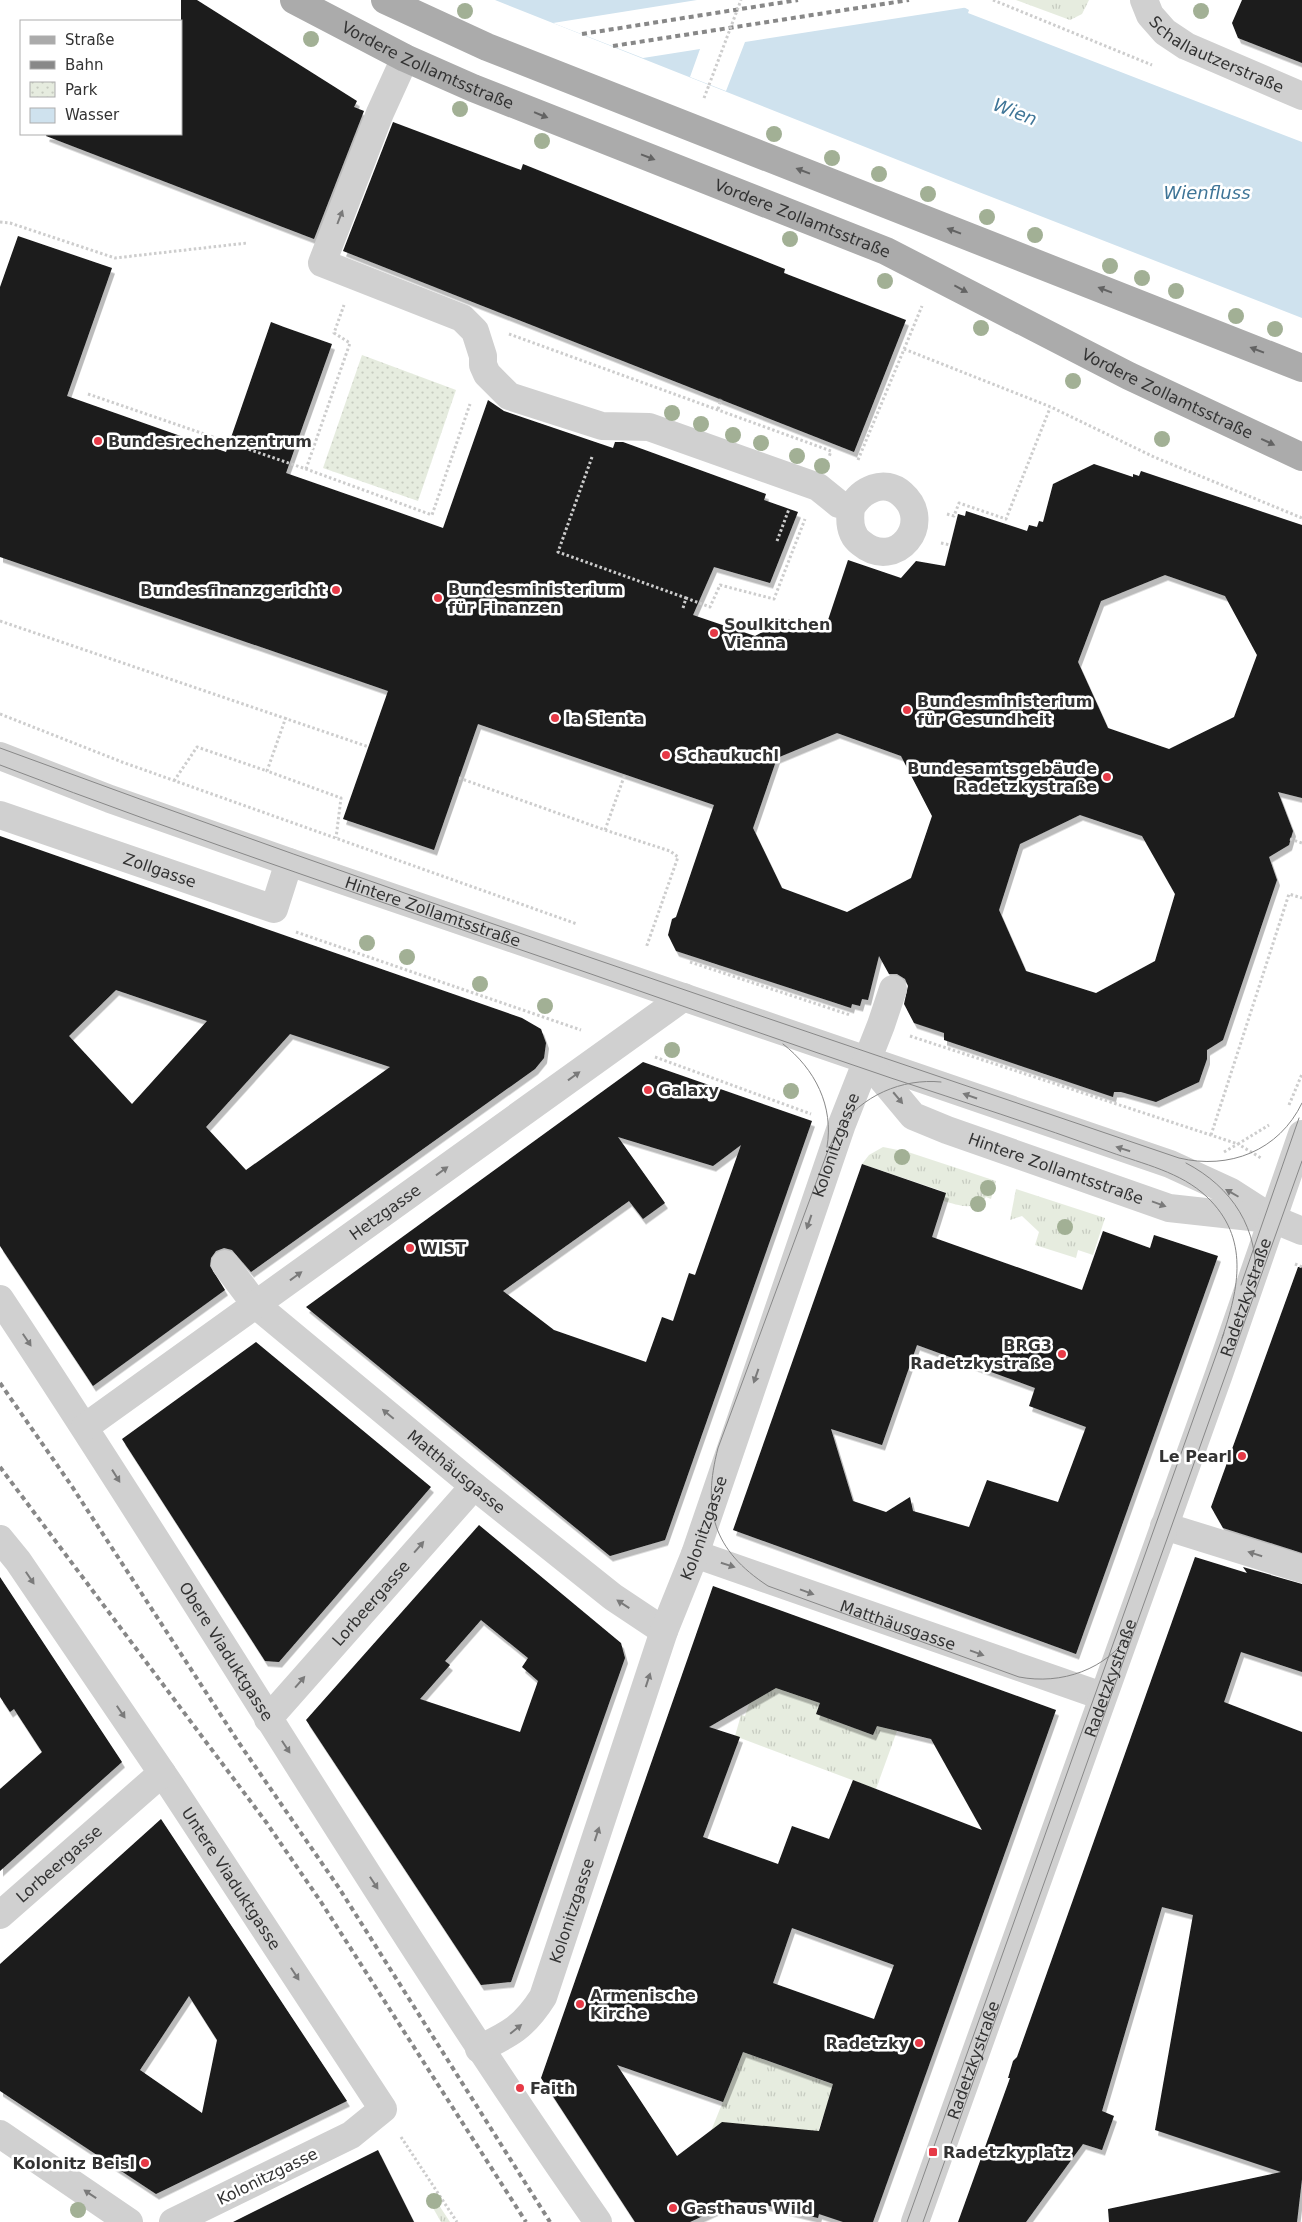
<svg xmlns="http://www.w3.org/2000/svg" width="1302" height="2222" font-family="'DejaVu Sans',sans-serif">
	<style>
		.grass { fill: url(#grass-tufts) }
		.park { fill: url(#park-dots) }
		.water { fill: #cfe2ee }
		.pier { fill: #fff }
		.building { fill: #1a1a1a; fill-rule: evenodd; filter: url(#shadow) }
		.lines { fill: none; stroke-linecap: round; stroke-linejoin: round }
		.path { stroke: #cdcdcd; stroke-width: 3; stroke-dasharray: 2.5 2.5; stroke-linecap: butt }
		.minor { stroke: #d0d0d0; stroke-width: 28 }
		.major { stroke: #ababab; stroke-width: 28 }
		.tram { stroke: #888; stroke-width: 1 }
		.rail { stroke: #888; stroke-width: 4; stroke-dasharray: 5 4; stroke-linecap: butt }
		.path-bridge { stroke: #cdcdcd; stroke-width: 3; stroke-dasharray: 2.5 2.5; stroke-linecap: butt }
		.tree { fill: #a2b095 }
		.oneway { fill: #636363 }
		.oneway2 { fill: #7a7a7a }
		.poi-dot { fill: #e63946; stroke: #fff; stroke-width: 2 }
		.labels { text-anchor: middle; stroke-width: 5; stroke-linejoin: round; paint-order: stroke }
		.street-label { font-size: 16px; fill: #333; stroke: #fff }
		.poi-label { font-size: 16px; font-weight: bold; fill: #333; stroke: #fff; text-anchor: start }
		.water-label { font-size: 18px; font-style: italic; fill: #3f7597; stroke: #fff }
	</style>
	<defs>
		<pattern id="grass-tufts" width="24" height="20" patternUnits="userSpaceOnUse" patternTransform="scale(1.25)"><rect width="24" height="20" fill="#e6ecdf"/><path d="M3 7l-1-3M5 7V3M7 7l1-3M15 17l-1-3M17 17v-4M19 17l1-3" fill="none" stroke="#c6cbc0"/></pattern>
		<pattern id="park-dots" width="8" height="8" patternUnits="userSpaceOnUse" patternTransform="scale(1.25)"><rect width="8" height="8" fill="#e6ecdf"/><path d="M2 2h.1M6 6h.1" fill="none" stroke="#c6cbc0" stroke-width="1.8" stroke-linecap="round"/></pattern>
		<filter id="shadow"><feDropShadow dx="3" dy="5.5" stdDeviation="0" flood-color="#0004"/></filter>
	</defs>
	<rect width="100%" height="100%" fill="#fff"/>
	<path class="grass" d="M 1016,0 L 1089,0 L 1082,14 L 1070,20 Z
		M 883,1147 L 908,1152 L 996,1181 L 991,1199 L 986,1197 C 974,1212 959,1205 943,1201 L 945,1192 L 862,1164 L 869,1155 Z
		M 1016,1189 L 1105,1218 L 1093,1255 L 1078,1250 L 1076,1258 L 1035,1245 L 1039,1232 L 1022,1216 L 1010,1220 Z
		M 777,1687 L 820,1703 L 817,1714 L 873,1735 L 877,1724 L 897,1731 L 876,1789 L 735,1736 L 741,1715 L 745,1716 L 754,1689 Z
		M 743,2052 L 846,2089 L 829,2119 L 823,2117 L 819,2129 L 832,2133 L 711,2131 Z
		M 433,2196 L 450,2222 L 441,2222 L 429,2201 Z"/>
	<path class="park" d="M 362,355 L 456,390 L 418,501 L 323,468 Z"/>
	<path class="water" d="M 495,0 L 951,0 L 969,10 L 968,13 L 1302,142 L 1302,318 L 971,189 Z"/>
	<path class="pier" d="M 697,0 L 954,0 L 969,7 L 745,42 L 726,91 L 690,77 L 700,49 L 643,58 L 553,23 Z"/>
	<path class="building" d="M 181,0 L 197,0 L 357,101 L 354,107 L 364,111 L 314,239 L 46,136 L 47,134 L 181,134 Z
		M 1242,0 L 1302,0 L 1302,63 L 1238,38 L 1232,23 Z
		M 393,122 L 521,170 L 523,164 L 785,269 L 784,273 L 906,320 L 854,452 L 343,251 Z
		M 18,236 L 112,268 L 67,396 L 226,452 L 271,322 L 284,327 L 332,344 L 286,473 L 398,512 L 443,528 L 488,400 L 504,411 L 613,448 L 615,442 L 623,442 L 766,494 L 764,500 L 798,512 L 770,583 L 714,567 L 693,615 L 755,636 L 788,619 L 825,629 L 848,560 L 901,578 L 916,561 L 945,566 L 958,514 L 965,516 L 966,511 L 1027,531 L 1029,525 L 1037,527 L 1039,521 L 1043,522 L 1053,484 L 1094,464 L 1133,477 L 1133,474 L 1139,476 L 1141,471 L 1302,525 L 1302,798 L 1278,792 L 1293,831 L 1289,845 L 1269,857 L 1277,880 L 1223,1040 L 1207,1050 L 1207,1059 L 1199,1082 L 1156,1102 L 1121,1092 L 1114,1092 L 1113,1097 L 944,1040 L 944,1033 L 914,1023 L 904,1004 L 908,986 L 905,979 L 897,974 L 889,974 L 879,956 L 868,1000 L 862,999 L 860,1006 L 852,1004 L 851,1008 L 676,951 L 668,935 L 672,919 L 676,917 L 714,805 L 478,724 L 434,850 L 343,819 L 388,691 L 0,557 L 0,287 ZM 1165,575 L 1225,596 L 1257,655 L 1234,717 L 1169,749 L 1108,728 L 1078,662 L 1101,601 ZM 837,733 L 901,756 L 932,816 L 911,878 L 847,912 L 782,888 L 753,828 L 777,758 ZM 1080,815 L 1142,836 L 1175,894 L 1155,961 L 1096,993 L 1026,971 L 999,910 L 1020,844 Z
		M 0,836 L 522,1018 L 541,1029 L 546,1043 L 544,1058 L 535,1069 L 251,1272 L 232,1250 L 224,1248 L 216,1251 L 211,1258 L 210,1266 L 225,1290 L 93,1386 L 0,1246 ZM 116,990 L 207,1021 L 132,1104 L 69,1036 ZM 290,1034 L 390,1067 L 246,1170 L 206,1127 Z
		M 643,1062 L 812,1121 L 665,1540 L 610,1556 L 306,1307 ZM 618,1137 L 713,1166 L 741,1145 L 695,1275 L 689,1273 L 673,1321 L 662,1317 L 646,1362 L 554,1330 L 503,1291 L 629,1201 L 643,1219 L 665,1203 Z
		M 862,1164 L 946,1193 L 932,1237 L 1082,1290 L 1103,1231 L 1150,1248 L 1154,1235 L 1218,1256 L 1076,1654 L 733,1530 ZM 917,1345 L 1035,1388 L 1029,1406 L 1086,1427 L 1058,1502 L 987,1480 L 969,1527 L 913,1511 L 910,1497 L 886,1512 L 853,1501 L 831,1429 L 882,1445 Z
		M 1298,1267 L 1302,1267 L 1302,1553 L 1223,1528 L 1211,1507 Z
		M 256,1342 L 431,1487 L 279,1662 L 265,1661 L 122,1439 Z
		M 479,1525 L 621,1643 L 625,1658 L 511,1982 L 481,1985 L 306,1720 ZM 481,1620 L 528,1658 L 522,1667 L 538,1681 L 520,1732 L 420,1699 L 450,1665 L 445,1661 Z
		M 1195,1557 L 1247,1573 L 1243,1567 L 1302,1584 L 1302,1672 L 1241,1652 L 1224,1702 L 1302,1732 L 1302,2179 L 1297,2222 L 1109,2222 L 1108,2209 L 1281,2172 L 1155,2130 L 1193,1915 L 1162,1907 L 1102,2111 L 1114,2116 L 1102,2150 L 1083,2144 L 1026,2222 L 958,2222 L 1010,2078 L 1008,2078 L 1013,2061 L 1017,2057 Z
		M 0,1577 L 122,1762 L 0,1871 L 0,1789 L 42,1752 L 14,1709 L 10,1712 L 0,1697 Z
		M 713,1586 L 1056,1710 L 873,2222 L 843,2222 L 819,2214 L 818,2218 L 761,2204 L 733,2202 L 690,2222 L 635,2222 L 541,2078 ZM 776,1688 L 820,1703 L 816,1714 L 873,1735 L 877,1726 L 931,1739 L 982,1830 L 853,1780 L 829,1839 L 792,1826 L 778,1864 L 703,1837 L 740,1737 L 709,1727 ZM 792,1928 L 894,1965 L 874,2019 L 773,1983 ZM 743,2052 L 833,2084 L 819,2131 L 722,2122 L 677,2156 L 617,2065 L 723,2102 Z
		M 161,1819 L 347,2101 L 156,2194 L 0,2091 L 0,1964 ZM 189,1996 L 217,2040 L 202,2113 L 140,2070 Z
		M 378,2150 L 414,2222 L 233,2222 Z"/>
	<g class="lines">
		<path class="path" d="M 993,0 L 1152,65
			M 704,98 L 709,85
			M 0,222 L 10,223 L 115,258 L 247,243
			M 509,334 L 831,451 L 829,457
			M 904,349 L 1051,407 L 1154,457 L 1302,518
			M 88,394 L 306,469 L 432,515 L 470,404
			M 718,409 L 721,399
			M 592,457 L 558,552 L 686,598
			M 858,460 L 922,306
			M 306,469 L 350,343 L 334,333 L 344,305
			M 947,514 L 954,516 L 959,503 L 1006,519 L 1050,408
			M 777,541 L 789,509
			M 941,543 L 950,545
			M 683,608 L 686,598 L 710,607 L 720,585 L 774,599 L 805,519
			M 0,621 L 369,747
			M 0,714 L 122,762 L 577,924
			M 286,717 L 267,771 L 341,798 L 336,838
			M 459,778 L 605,830 L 670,851 L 678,857 L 646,948
			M 174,781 L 197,747 L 267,771
			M 605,830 L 625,774
			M 1290,839 L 1302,843
			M 296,932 L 581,1030
			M 690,962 L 850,1015
			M 910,1036 L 1238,1144 L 1269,1125
			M 655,1057 L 811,1114
			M 1289,1105 L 1302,1074
			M 1211,1135 L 1289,894 L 1302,898
			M 1224,1152 L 1238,1144 L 1261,1158
			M 1295,1264 L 1302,1267
			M 401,2137 L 457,2222"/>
		<g class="minor">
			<path id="s1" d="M 1144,0 L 1150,15 L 1165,32 L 1186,46 L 1302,96"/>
			<path d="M 405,58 L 380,113 L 322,263 L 462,318 L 475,331 L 483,356 L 483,365 L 487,374 L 509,396 L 602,426 L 649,427 L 818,487 L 839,504 L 851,508 C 861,490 884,478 902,494 C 935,523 896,572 861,543 C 850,535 849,522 851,508"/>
			<path id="s2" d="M 0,756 L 110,799 L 289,862 L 1170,1164 L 1231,1192 L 1273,1219 L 1302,1231"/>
			<path id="s3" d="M 0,815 L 274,909 L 289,862"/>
			<path id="s4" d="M 867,1061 L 913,1116 L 947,1130 L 1169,1208 L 1269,1219"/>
			<path id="s5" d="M 225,1264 L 256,1305 L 474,1486 L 613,1597 L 664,1631"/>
			<path id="s6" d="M 0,1299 C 203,1604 388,1921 598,2222"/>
			<path id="s7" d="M 85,1427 L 684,997"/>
			<path d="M 1164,1526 L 1302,1569"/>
			<path id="s8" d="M 0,1539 L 18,1561 L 173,1789 L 383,2109 L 351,2135 L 173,2222"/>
			<path id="s9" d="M 695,1554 L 1102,1696"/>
			<path id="s10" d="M 268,1719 L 474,1486"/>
			<path id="s11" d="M 0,1915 L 162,1773"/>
			<path id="s12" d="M 479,2049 C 510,2034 524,2027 543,1997 L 664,1631 L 695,1554 L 842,1124 L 881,1025 L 893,989"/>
			<path d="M 0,2134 L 129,2222"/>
			<path id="s13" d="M 915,2222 L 1219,1374 L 1302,1134"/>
		</g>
		<g class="major">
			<path id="s14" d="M 294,0 L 405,58 L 473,88 L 886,251 L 1129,376 L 1302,457"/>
			<path d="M 385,0 L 487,47 L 1302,368"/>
		</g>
		<path class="tram" d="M 0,748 C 390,892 785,1024 1179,1158 C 1229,1170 1279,1151 1302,1103
			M 0,765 C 196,840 394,906 591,974 C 691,1009 791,1044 891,1078 C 964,1102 1038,1126 1110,1152 C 1143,1164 1181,1172 1207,1197 C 1250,1238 1239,1288 1222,1338
			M 783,1044 C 815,1069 834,1106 827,1147
			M 941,1082 C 902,1078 861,1096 839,1129 C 834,1136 831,1145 827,1153 L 718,1448 C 702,1510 713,1550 768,1586 L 1019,1677 C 1061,1685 1107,1670 1131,1632
			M 1186,1163 C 1232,1187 1260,1229 1255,1283
			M 1241,1285 L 1299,1118
			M 907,2222 L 1224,1333
			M 923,2222 L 1302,1161"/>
		<path class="rail" d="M 582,34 L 798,0
			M 613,46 L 909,0
			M 0,1383 L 71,1485 L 239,1743 L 339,1888 L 550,2222
			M 0,1467 L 266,1822 L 321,1902 L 526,2222"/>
		<path class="path-bridge" d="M 709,85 L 741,0"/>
	</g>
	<g class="tree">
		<circle cx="465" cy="11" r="8"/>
		<circle cx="1201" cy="11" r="8"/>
		<circle cx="311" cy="39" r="8"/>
		<circle cx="460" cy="109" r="8"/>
		<circle cx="774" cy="134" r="8"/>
		<circle cx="542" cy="141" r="8"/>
		<circle cx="832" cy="158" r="8"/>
		<circle cx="879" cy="174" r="8"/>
		<circle cx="928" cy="194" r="8"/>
		<circle cx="987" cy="217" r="8"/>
		<circle cx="1035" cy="235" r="8"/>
		<circle cx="790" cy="239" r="8"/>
		<circle cx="1110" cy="266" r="8"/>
		<circle cx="1142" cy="278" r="8"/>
		<circle cx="885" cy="281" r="8"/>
		<circle cx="1176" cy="291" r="8"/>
		<circle cx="1236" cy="316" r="8"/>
		<circle cx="981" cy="328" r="8"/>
		<circle cx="1275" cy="329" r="8"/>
		<circle cx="1073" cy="381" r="8"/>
		<circle cx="672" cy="413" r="8"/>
		<circle cx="701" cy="424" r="8"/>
		<circle cx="733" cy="435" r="8"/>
		<circle cx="1162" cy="439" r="8"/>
		<circle cx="761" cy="443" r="8"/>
		<circle cx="797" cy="456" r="8"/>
		<circle cx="822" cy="466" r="8"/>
		<circle cx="367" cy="943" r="8"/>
		<circle cx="407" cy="957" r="8"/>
		<circle cx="480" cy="984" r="8"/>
		<circle cx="545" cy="1006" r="8"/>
		<circle cx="672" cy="1050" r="8"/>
		<circle cx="791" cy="1091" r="8"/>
		<circle cx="902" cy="1157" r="8"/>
		<circle cx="988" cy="1188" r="8"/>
		<circle cx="978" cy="1204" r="8"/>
		<circle cx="1065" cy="1227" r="8"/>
		<circle cx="434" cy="2201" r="8"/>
		<circle cx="78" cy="2210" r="8"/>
	</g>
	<defs><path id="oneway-solid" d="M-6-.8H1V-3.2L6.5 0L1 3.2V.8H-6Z" transform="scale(1.25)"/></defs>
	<g class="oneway">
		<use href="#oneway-solid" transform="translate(541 115) rotate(22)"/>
		<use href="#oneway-solid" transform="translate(648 157) rotate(21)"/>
		<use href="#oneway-solid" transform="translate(803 171) rotate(-159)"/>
		<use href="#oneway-solid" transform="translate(954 231) rotate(-159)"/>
		<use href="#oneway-solid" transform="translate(961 289) rotate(28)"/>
		<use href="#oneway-solid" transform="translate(1105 290) rotate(-159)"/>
		<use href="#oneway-solid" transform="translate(1257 350) rotate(-159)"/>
		<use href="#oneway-solid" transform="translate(1268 442) rotate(25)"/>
	</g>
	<g class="oneway2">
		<use href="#oneway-solid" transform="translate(340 217) rotate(-69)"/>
		<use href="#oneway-solid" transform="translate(574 1076) rotate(-36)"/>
		<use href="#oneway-solid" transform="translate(970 1096) rotate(-161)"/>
		<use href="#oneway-solid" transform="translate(898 1098) rotate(50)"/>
		<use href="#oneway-solid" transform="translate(1123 1149) rotate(-162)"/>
		<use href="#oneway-solid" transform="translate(442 1171) rotate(-36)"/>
		<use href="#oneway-solid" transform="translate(1232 1193) rotate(-150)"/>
		<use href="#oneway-solid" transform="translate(1159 1204) rotate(20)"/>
		<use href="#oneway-solid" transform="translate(809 1222) rotate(109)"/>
		<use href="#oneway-solid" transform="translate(296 1276) rotate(-36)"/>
		<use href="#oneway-solid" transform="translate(27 1340) rotate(56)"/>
		<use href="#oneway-solid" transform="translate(756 1376) rotate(109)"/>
		<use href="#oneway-solid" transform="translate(388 1414) rotate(-140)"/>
		<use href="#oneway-solid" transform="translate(116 1476) rotate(58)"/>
		<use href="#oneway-solid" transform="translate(419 1547) rotate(-49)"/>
		<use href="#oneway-solid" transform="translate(1255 1554) rotate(-163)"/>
		<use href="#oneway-solid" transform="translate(728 1565) rotate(18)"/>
		<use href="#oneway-solid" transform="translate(30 1578) rotate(56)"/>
		<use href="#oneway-solid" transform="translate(807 1592) rotate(20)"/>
		<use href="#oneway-solid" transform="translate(623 1604) rotate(-147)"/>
		<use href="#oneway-solid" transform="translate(977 1653) rotate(20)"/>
		<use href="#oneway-solid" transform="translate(648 1680) rotate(-72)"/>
		<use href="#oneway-solid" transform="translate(300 1682) rotate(-49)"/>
		<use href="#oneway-solid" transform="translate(121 1712) rotate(56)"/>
		<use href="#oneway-solid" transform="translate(286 1747) rotate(57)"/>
		<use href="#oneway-solid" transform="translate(597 1834) rotate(-72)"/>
		<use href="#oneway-solid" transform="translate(374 1883) rotate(57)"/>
		<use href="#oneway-solid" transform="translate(295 1974) rotate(57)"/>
		<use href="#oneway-solid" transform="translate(516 2029) rotate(-39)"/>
		<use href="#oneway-solid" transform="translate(90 2194) rotate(-146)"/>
	</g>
	<g class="poi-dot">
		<circle cx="98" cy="441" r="5"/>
		<circle cx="336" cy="590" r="5"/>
		<circle cx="438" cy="598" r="5"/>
		<circle cx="714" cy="633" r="5"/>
		<circle cx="907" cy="710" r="5"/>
		<circle cx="555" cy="718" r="5"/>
		<circle cx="666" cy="755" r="5"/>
		<circle cx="1107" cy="777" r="5"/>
		<circle cx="648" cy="1090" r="5"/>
		<circle cx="410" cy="1248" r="5"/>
		<circle cx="1062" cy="1354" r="5"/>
		<circle cx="1242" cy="1456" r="5"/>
		<circle cx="580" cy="2004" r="5"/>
		<circle cx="919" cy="2043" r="5"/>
		<circle cx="520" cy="2088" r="5"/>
		<rect x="928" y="2147" width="10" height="10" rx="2.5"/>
		<circle cx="145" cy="2163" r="5"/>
		<circle cx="673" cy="2208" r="5"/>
	</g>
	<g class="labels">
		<g class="street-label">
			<text dy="6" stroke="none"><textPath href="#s1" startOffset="95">Schallautzerstraße</textPath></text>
			<text dy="6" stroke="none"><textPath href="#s14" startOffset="149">Vordere Zollamtsstraße</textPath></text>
			<text dy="6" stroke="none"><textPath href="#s14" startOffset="554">Vordere Zollamtsstraße</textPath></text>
			<text dy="6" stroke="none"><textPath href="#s14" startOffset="959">Vordere Zollamtsstraße</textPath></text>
			<text dy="6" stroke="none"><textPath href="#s3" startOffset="169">Zollgasse</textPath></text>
			<text dy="6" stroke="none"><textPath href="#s2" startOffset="460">Hintere Zollamtsstraße</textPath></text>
			<text dy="6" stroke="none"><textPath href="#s12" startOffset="985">Kolonitzgasse</textPath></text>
			<text dy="6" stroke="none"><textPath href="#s4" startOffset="224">Hintere Zollamtsstraße</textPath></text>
			<text dy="6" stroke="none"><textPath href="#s7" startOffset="369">Hetzgasse</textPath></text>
			<text dy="6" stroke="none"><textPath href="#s13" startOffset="982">Radetzkystraße</textPath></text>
			<text dy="6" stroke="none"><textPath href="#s5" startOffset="312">Matthäusgasse</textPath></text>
			<text dy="6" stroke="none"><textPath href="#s12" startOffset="580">Kolonitzgasse</textPath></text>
			<text dy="6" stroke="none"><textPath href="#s10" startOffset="155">Lorbeergasse</textPath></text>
			<text dy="6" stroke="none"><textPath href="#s9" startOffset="215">Matthäusgasse</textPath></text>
			<text dy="6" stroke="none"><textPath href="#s6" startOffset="419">Obere Viaduktgasse</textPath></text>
			<text dy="6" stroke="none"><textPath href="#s13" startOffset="578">Radetzkystraße</textPath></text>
			<text dy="6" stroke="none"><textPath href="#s11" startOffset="78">Lorbeergasse</textPath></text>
			<text dy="6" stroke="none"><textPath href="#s8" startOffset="411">Untere Viaduktgasse</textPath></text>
			<text dy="6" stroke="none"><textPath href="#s12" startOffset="175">Kolonitzgasse</textPath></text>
			<text dy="6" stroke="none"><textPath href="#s13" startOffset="172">Radetzkystraße</textPath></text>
			<text transform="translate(267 2176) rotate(-26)" y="6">Kolonitzgasse</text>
		</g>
		<g class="poi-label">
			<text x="108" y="447">Bundesrechenzentrum</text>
			<text x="448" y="595">Bundesministerium<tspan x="448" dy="18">für Finanzen</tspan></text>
			<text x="326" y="596" text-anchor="end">Bundesfinanzgericht</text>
			<text x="724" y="630">Soulkitchen<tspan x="724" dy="18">Vienna</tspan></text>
			<text x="917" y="707">Bundesministerium<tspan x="917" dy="18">für Gesundheit</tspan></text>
			<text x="565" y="724">la Sienta</text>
			<text x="676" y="761">Schaukuchl</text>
			<text x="1097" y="774" text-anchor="end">Bundesamtsgebäude<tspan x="1097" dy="18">Radetzkystraße</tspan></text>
			<text x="658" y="1096">Galaxy</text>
			<text x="420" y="1254">WIST</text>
			<text x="1052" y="1351" text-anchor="end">BRG3<tspan x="1052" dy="18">Radetzkystraße</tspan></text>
			<text x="1232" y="1462" text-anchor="end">Le Pearl</text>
			<text x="590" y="2001">Armenische<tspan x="590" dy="18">Kirche</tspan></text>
			<text x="909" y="2049" text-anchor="end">Radetzky</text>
			<text x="530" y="2094">Faith</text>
			<text x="943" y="2158">Radetzkyplatz</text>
			<text x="135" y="2169" text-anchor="end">Kolonitz Beisl</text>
			<text x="683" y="2214">Gasthaus Wild</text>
		</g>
		<g class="water-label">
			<text transform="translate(1015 112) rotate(21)" y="6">Wien</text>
			<text x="1207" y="199">Wienfluss</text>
		</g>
	</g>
	<rect x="20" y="20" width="162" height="115" fill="#ffffff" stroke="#adadad"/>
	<rect x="30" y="36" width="25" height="8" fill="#ababab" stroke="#adadad"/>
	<text x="65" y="45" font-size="15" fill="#333333">Straße</text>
	<rect x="30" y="61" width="25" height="8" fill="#888888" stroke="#adadad"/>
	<text x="65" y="70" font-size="15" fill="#333333">Bahn</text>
	<rect x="30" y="82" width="25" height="15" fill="url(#park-dots)" stroke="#adadad"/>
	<text x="65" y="95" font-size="15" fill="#333333">Park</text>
	<rect x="30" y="108" width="25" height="15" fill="#cfe2ee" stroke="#adadad"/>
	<text x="65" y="120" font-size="15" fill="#333333">Wasser</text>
</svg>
